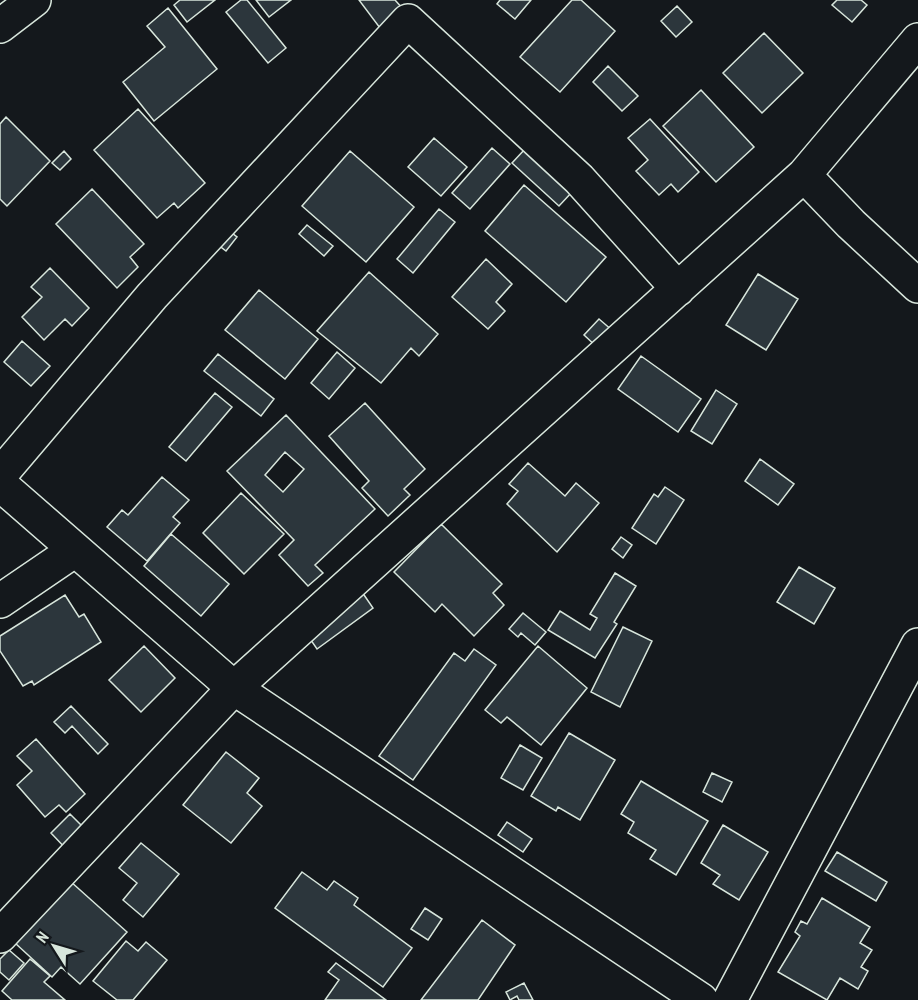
<svg xmlns="http://www.w3.org/2000/svg" width="918" height="1000" font-family="'PT Sans Narrow',sans-serif">
	<style>
		.building { fill: #2c363c; stroke: #d8e6dc; stroke-width: 1.5; fill-rule: evenodd }
		.lines { fill: none; stroke-linecap: round; stroke-linejoin: round }
		.street-casing { stroke: #d8e6dc; stroke-width: 36 }
		.street { stroke: #14181c; stroke-width: 33 }
	</style>
	<rect width="100%" height="100%" fill="#14181c"/>
	<path class="building" d="M 180,0 L 215,0 L 187,22 L 174,5 Z
		M 241,0 L 247,0 L 286,48 L 268,63 L 226,12 Z
		M 256,0 L 291,0 L 269,17 Z
		M 359,0 L 395,0 L 403,9 L 380,28 Z
		M 500,0 L 531,0 L 515,19 L 497,4 Z
		M 572,0 L 581,0 L 615,31 L 560,92 L 520,57 Z
		M 837,0 L 861,0 L 867,5 L 852,22 L 832,5 Z
		M 677,6 L 692,22 L 676,37 L 661,21 Z
		M 168,8 L 217,69 L 154,121 L 123,82 L 165,47 L 147,26 Z
		M 764,33 L 803,73 L 762,113 L 723,73 Z
		M 608,66 L 638,96 L 622,111 L 593,82 Z
		M 701,90 L 754,147 L 716,182 L 663,126 Z
		M 138,109 L 205,183 L 178,208 L 174,203 L 157,218 L 94,150 Z
		M 6,117 L 50,161 L 7,206 L 0,199 L 0,124 Z
		M 650,119 L 699,172 L 678,192 L 671,184 L 659,195 L 636,171 L 648,160 L 628,138 Z
		M 434,138 L 467,167 L 441,196 L 408,167 Z
		M 492,148 L 510,164 L 470,209 L 452,193 Z
		M 525,149 L 572,192 L 559,206 L 512,163 Z
		M 64,151 L 71,159 L 60,170 L 52,163 Z
		M 350,151 L 414,207 L 366,262 L 302,206 Z
		M 524,185 L 606,257 L 566,302 L 485,231 Z
		M 92,189 L 144,244 L 130,257 L 138,267 L 117,288 L 56,224 Z
		M 439,209 L 455,222 L 413,273 L 397,259 Z
		M 307,225 L 333,246 L 324,256 L 299,234 Z
		M 228,230 L 237,237 L 226,251 L 217,244 Z
		M 486,259 L 512,284 L 496,302 L 505,311 L 488,329 L 452,297 Z
		M 50,268 L 89,308 L 72,326 L 65,319 L 44,340 L 22,317 L 42,297 L 31,287 Z
		M 369,272 L 438,334 L 419,356 L 411,348 L 381,383 L 317,331 Z
		M 758,274 L 798,299 L 766,350 L 726,325 Z
		M 259,290 L 318,339 L 285,379 L 225,330 Z
		M 599,319 L 613,331 L 598,348 L 584,335 Z
		M 22,341 L 50,366 L 31,386 L 4,362 Z
		M 337,352 L 355,368 L 329,399 L 311,383 Z
		M 218,354 L 274,399 L 261,416 L 204,371 Z
		M 641,356 L 701,399 L 678,432 L 618,389 Z
		M 716,390 L 737,404 L 712,444 L 691,431 Z
		M 215,393 L 232,407 L 186,461 L 169,447 Z
		M 365,403 L 425,469 L 404,489 L 410,495 L 388,516 L 362,488 L 369,481 L 329,436 Z
		M 286,415 L 375,509 L 315,565 L 323,573 L 308,586 L 279,555 L 294,540 L 227,471 ZM 285,452 L 304,469 L 283,492 L 265,475 Z
		M 760,459 L 794,484 L 778,505 L 745,481 Z
		M 528,463 L 565,496 L 576,483 L 599,503 L 557,552 L 507,504 L 518,491 L 509,484 Z
		M 162,477 L 189,500 L 173,517 L 180,523 L 147,561 L 107,527 L 122,510 L 128,515 Z
		M 665,487 L 684,500 L 656,544 L 632,528 L 654,494 L 658,497 Z
		M 241,493 L 284,534 L 244,574 L 203,533 Z
		M 441,524 L 502,584 L 493,593 L 504,605 L 474,636 L 442,604 L 435,612 L 394,572 Z
		M 171,534 L 229,584 L 201,616 L 144,566 Z
		M 621,537 L 632,545 L 623,558 L 612,549 Z
		M 799,567 L 835,588 L 814,624 L 777,602 Z
		M 615,573 L 636,586 L 614,622 L 617,624 L 595,658 L 548,630 L 560,611 L 590,630 L 597,618 L 590,614 Z
		M 362,592 L 373,608 L 317,649 L 306,633 Z
		M 65,595 L 79,617 L 84,614 L 101,642 L 34,685 L 32,681 L 23,686 L 0,651 L 0,636 Z
		M 523,613 L 546,632 L 535,645 L 521,633 L 518,637 L 509,629 Z
		M 623,627 L 652,641 L 620,707 L 591,692 Z
		M 144,646 L 175,678 L 141,712 L 109,680 Z
		M 538,646 L 587,688 L 541,745 L 507,717 L 501,723 L 485,710 Z
		M 474,649 L 496,665 L 413,780 L 379,756 L 454,653 L 465,661 Z
		M 71,706 L 108,744 L 98,754 L 72,726 L 65,733 L 54,722 Z
		M 569,733 L 615,760 L 580,820 L 558,807 L 556,811 L 531,796 Z
		M 36,739 L 85,794 L 66,812 L 59,805 L 45,817 L 17,785 L 32,771 L 17,756 Z
		M 520,745 L 542,758 L 523,790 L 501,778 Z
		M 226,752 L 259,778 L 247,793 L 262,806 L 231,843 L 183,805 Z
		M 712,773 L 732,782 L 722,802 L 703,792 Z
		M 641,781 L 708,821 L 676,875 L 650,859 L 656,850 L 628,833 L 634,822 L 621,814 Z
		M 70,814 L 88,832 L 69,852 L 51,833 Z
		M 507,822 L 532,839 L 523,852 L 498,835 Z
		M 723,825 L 768,852 L 739,900 L 713,884 L 720,875 L 701,863 Z
		M 141,843 L 179,874 L 143,917 L 123,900 L 137,883 L 119,868 Z
		M 837,852 L 887,882 L 876,901 L 825,871 Z
		M 302,872 L 327,890 L 334,881 L 358,898 L 354,905 L 412,948 L 383,987 L 275,908 Z
		M 70,881 L 127,932 L 80,984 L 61,967 L 52,977 L 15,943 Z
		M 822,898 L 870,927 L 860,943 L 872,950 L 861,967 L 868,971 L 858,989 L 840,978 L 827,1000 L 778,972 L 800,936 L 795,932 L 801,921 L 807,924 Z
		M 425,908 L 442,919 L 428,940 L 411,929 Z
		M 482,920 L 515,945 L 478,1000 L 421,1000 Z
		M 126,941 L 138,951 L 146,942 L 167,960 L 133,1000 L 117,1000 L 93,981 Z
		M 9,950 L 24,963 L 9,980 L 0,972 L 0,959 Z
		M 30,959 L 50,976 L 44,982 L 65,1000 L 12,1000 L 2,991 Z
		M 336,963 L 386,1000 L 325,1000 L 339,980 L 328,972 Z
		M 524,983 L 533,1000 L 519,1000 L 517,996 L 510,1000 L 506,992 Z"/>
	<g class="lines">
		<g class="street-casing">
			<path id="street" d="M 0,26 L 34,0
				M 804,175 L 851,224 L 918,286
				M 0,475 L 152,296 L 408,21 L 579,179 L 678,289
				M 0,484 L 234,688 L 701,1000
				M 0,601 L 75,550
				M 0,936 L 234,688 L 804,175 L 918,40
				M 730,1000 L 918,645"/>
		</g>
		<use href="#street" class="street"/>
	</g>
	<g transform="translate(54 946) rotate(307)" stroke="#14181c" stroke-width="4.5" paint-order="stroke">
	<path d="M0-4.5L10 22L0 15L-10 22Z" fill="#d8e6dc"/>
	<text y="-9" font-size="16" font-weight="bold" text-anchor="middle" fill="#d8e6dc">N</text>
	</g>
</svg>
